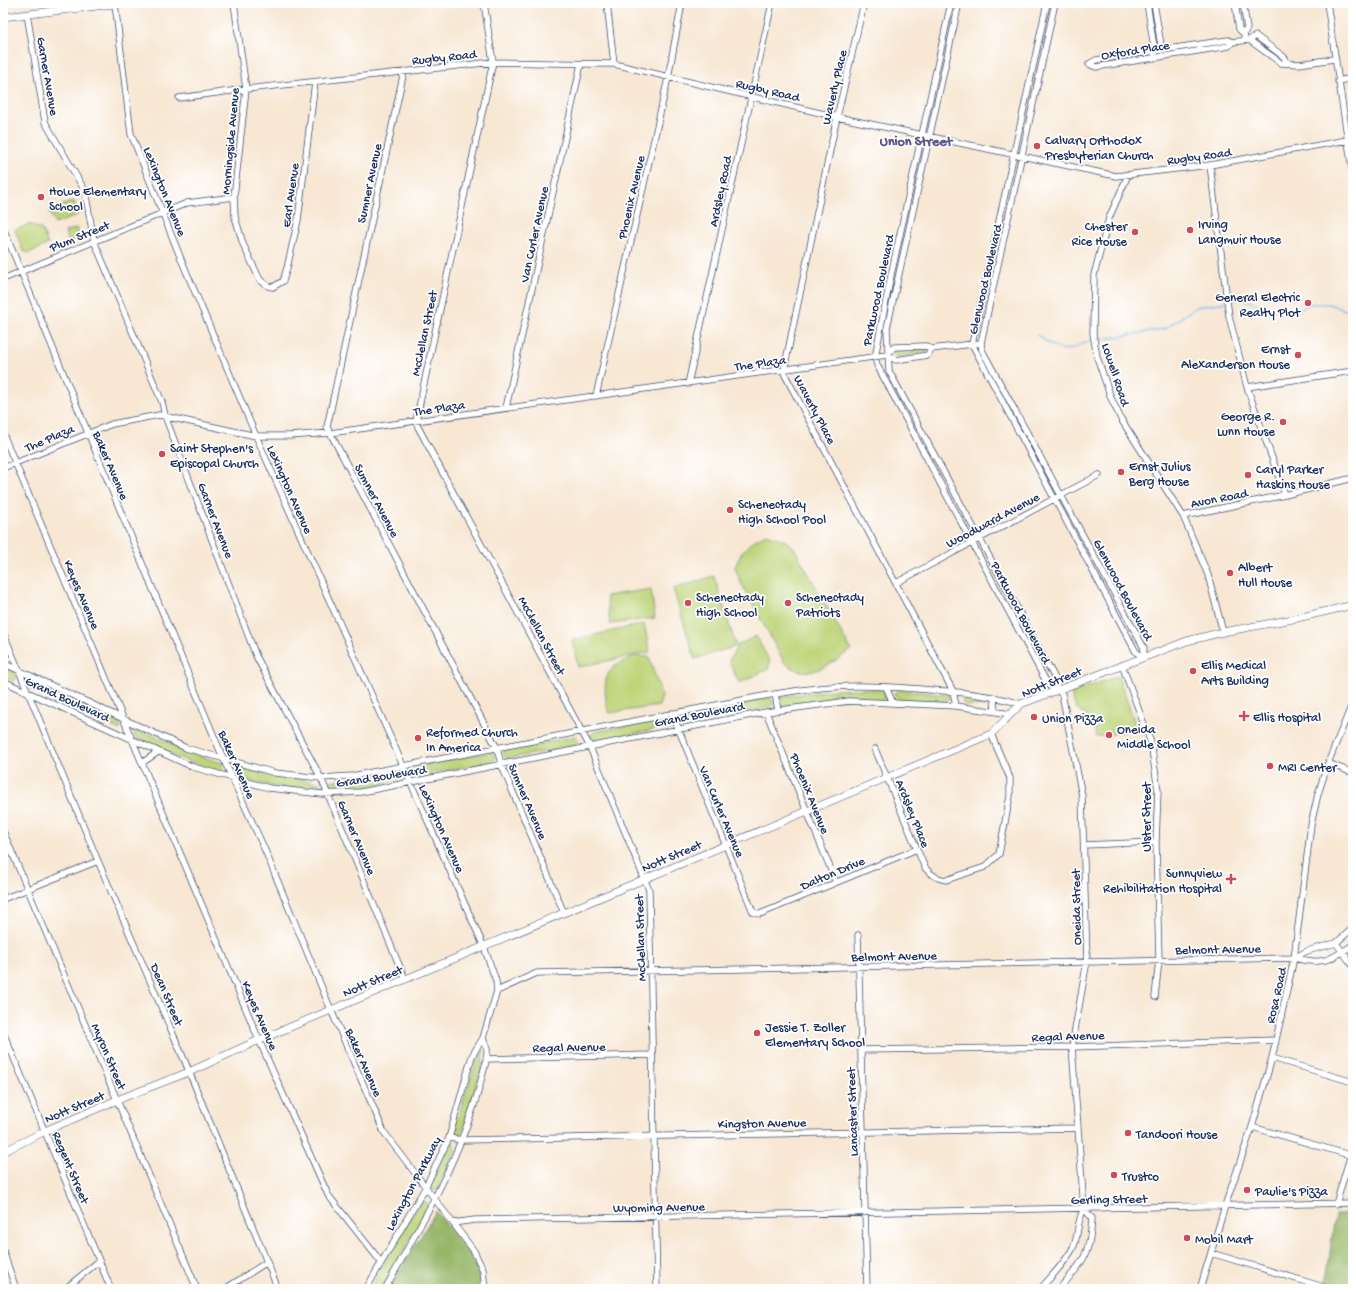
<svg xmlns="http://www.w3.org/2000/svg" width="1356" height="1292" font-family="'Gochi Hand',sans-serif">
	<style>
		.green { fill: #bed478; stroke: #6c826b }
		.forest { fill: #96b668; stroke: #587263 }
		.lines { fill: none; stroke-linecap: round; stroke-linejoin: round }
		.stream { stroke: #75b6ea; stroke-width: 1.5 }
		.minor-casing { stroke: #3c4b70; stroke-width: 7 }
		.major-casing { stroke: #3c4b70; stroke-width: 8 }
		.minor { stroke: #fff; stroke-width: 5.5 }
		.major { stroke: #fff; stroke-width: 7 }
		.poi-dot { fill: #d1495b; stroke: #fff; stroke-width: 1.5 }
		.labels { text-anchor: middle; stroke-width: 3.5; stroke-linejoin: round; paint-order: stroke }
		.street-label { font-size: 13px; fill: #1b2f5e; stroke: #fff }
		.poi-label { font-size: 13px; fill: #1b2f5e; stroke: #fff; text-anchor: start }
		.neighbourhood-label { font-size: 14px; font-weight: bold; fill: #60588a; stroke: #fff }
	</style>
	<rect width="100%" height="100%" fill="#fff"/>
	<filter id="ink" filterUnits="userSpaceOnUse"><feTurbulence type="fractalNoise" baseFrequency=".025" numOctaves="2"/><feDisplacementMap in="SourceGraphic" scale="8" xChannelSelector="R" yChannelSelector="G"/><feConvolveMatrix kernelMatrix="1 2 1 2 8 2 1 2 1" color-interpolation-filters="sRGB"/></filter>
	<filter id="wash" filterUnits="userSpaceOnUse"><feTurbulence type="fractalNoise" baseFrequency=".012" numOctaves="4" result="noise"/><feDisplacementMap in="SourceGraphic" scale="16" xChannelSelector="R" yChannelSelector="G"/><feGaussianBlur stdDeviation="0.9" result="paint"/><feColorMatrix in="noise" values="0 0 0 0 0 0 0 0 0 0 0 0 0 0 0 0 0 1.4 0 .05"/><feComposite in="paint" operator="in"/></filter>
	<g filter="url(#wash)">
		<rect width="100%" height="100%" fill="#f7e7d3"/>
		<path class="green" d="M 74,201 L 78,214 L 76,216 L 55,224 L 49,211 Z
			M 30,224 L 42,230 L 48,244 L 29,253 L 23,251 L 15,230 Z
			M 77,228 L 80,236 L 68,241 L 65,232 Z
			M 926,348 L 929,349 L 927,352 L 897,358 L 893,354 L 897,350 Z
			M 766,534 L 782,539 L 793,546 L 851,650 C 829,665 808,683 784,662 L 741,583 L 735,567 C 743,548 748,543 766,534 Z
			M 714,576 L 736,646 L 695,659 L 673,589 Z
			M 651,589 L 655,618 L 610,624 L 606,596 Z
			M 644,624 L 650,652 L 578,667 L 572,640 Z
			M 756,636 L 770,662 L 768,669 L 739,683 L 729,661 L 738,645 Z
			M 634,656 L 649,657 L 662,697 L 659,706 L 609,713 C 605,699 601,677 614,667 C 620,663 628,660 634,656 Z
			M 3,666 L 13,670 L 17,678 L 13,681 L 3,677 Z
			M 1118,676 L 1137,729 L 1096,737 L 1094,723 L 1076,708 L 1071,693 Z
			M 28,679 L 33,679 L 120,720 L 120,730 L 30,689 L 27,683 Z
			M 863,689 L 883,690 L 887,697 L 882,700 L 846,699 L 784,706 L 780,702 L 780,698 L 785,696 L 833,690 Z
			M 899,690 L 946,695 L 950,695 L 949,699 C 940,706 910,700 898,699 L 894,693 Z
			M 964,696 L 989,701 L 987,706 L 966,705 L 962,702 Z
			M 770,698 L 772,699 L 773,704 L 771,707 L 761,709 L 679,725 L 677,719 L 680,715 Z
			M 662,719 L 666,719 L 670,724 L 648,731 L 596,741 L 591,738 L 590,736 L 594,732 Z
			M 135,728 L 200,756 L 222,763 L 224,771 L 220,772 C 190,763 163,752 135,737 Z
			M 576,736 L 579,743 L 574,746 L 506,759 L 503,751 L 508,750 Z
			M 492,752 L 496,758 L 492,762 L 414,776 L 413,770 L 417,766 Z
			M 236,768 L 320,783 L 321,787 L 318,791 L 271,786 L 239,778 L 236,775 Z
			M 400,771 L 404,772 L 403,781 L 339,791 L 330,789 L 330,781 L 363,778 Z
			M 481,1049 L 484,1050 L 481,1069 L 463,1129 L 460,1134 L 457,1135 L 453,1130 Z
			M 453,1142 L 456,1148 L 437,1190 L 434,1191 L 430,1186 L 450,1144 Z
			M 422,1201 L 428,1203 L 428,1207 L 382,1289 L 370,1289 L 413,1214 Z"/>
		<path class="forest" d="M 436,1211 L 469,1253 L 479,1272 L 480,1289 L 389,1289 Z
			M 1353,1213 L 1353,1289 L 1325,1289 L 1335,1214 Z"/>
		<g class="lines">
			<path class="stream" d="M 1229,301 L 1241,298 L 1272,310 L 1301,309 L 1309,304 L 1328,304 L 1346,310 L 1353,310
				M 1037,335 C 1048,343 1060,354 1074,348 C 1082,345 1080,342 1091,341
				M 1099,340 L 1165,329 L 1196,307 L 1226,302"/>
		</g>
	</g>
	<g filter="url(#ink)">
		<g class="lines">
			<g class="minor-casing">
				<path id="minor" d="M 234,3 L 246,89 L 234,197 L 235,217 L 243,244 L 260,280 L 268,286 L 273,287 L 283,281 L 287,268 L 298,220 L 315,82
					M 484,3 L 493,62 L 416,421 L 418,427 L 589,745 L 649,890 L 657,1289
					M 607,3 L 614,64
					M 864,3 L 837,117 L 784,370 L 785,375 L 953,691 L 956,706
					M 951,3 L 891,275 L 875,357 L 877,365 L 1048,685 L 1062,694 L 1082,796 L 1087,961 L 1072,1047 L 1084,1209 C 1076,1222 1079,1236 1073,1248 C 1065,1263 1051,1277 1040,1289
					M 959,3 L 887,328 L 889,371 L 1057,682 L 1056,690
					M 1047,3 L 972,344 L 1136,652 L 1143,657 L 1144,648 L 982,350 L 981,343 L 1055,3
					M 1147,3 L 1155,54
					M 1154,3 L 1162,51
					M 1235,3 L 1239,29 L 1244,34
					M 1243,3 L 1247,28 L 1244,34 L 1245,40
					M 1327,3 L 1353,175
					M 115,4 L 131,134 L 181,259 L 256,436 L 484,947 L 496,981 L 497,991 L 483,1038 L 472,1056 L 449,1138 L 425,1188 L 366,1289
					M 27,14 L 45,122 L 85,191 L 94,241 L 162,402 L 165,416 L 256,656 L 321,778 L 405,979
					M 1249,40 L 1281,63 L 1299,64 L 1334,59
					M 1089,64 L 1096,67 L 1229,46 L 1232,42 L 1249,40 L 1256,36 L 1284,57 L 1288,63
					M 1089,64 L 1096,60 L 1228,40 L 1232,42
					M 404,71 L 327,427 L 497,748 L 501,764 L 564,913
					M 1338,81 L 1353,78
					M 179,98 L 246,89 L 493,62 L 614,64 L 837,117 L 1116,176 L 1210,165 L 1347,140
					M 1210,165 L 1229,316 L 1247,387 L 1285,495
					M 1128,175 L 1109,218 L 1094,275 L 1093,333 L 1097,357 L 1111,398 L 1121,419 L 1183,516 L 1208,575 L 1223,632
					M 3,228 L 223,758 L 264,848 L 331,1010 L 384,1132 L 474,1251 L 483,1270 L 485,1289
					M 3,279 L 187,203 L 234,197
					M 887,355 L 894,347 L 926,346 L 931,349 L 981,343
					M 688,384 L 772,3
					M 1247,387 L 1353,371
					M 596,396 L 668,78 L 682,3
					M 506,408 L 581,64
					M 3,434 L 259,1040 L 328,1195 L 381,1262
					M 3,468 L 112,424 L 159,415 L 256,436 L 289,436 L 330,433 L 887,355 L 896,360 L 928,355 L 931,349
					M 1183,516 L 1285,495 L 1353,478
					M 896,583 L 1099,475
					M 3,632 L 98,861 L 186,1064 L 278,1289
					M 3,663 L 186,748 L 275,773 L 321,778 L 352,776 L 758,697 C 790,691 825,686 858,686 C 882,686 907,688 931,690 C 961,692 993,695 1021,704
					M 1122,665 L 1151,743 L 1158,790 L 1156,842 L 1159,960 L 1155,997
					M 3,681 L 193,767 L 269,788 L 322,794 L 361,792 L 766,712 L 849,701 L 956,706 L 1011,714
					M 886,687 L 893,703
					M 775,694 L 778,710
					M 994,698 L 995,711
					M 766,712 L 836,882
					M 672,713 L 753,912 L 760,914 L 917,849
					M 875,749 L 925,868 C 931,875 937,879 946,880 L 985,867 L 999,854 L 1010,796 L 1010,778 L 991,734
					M 142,763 L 158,752
					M 1328,763 L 1353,773
					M 3,831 L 197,1289
					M 1084,845 L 1156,842
					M 3,899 L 98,861
					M 858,935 L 867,1289
					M 1336,943 L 1353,966
					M 1294,958 L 1307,951 L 1336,943 L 1353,928
					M 497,991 L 537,973 L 1294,958 C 1324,965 1328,961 1353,945
					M 3,1032 L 111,1289
					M 861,1050 L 1072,1047 L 1276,1040
					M 1272,1058 L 1353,1082
					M 486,1059 L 652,1055
					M 1252,1127 L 1353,1156
					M 449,1138 L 462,1140 L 1077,1128
					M 1336,1204 L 1353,1147
					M 453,1223 L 475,1220 L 1353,1203
					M 3,1251 L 16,1289
					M 1211,1253 L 1327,1288
					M 65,1289 L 99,1261
					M 225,1289 L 267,1262
					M 385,1289 C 422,1223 460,1158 480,1085 C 482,1074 488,1061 487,1049 C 486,1045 484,1041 483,1038
					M 1059,1289 C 1083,1262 1090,1256 1092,1218 L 1084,1209
					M 1200,1289 L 1225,1206 L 1252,1127 L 1272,1058 L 1294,958 L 1311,825 L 1318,794 L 1328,763 L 1353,702"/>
			</g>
			<g class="major-casing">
				<path id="major" d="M 3,17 L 123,3
					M 3,1152 L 45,1131 L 117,1100 L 189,1072 L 259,1040 L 401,981 L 991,734 L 1021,704 L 1187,641 L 1223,632 L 1293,619 L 1353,605"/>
			</g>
			<use href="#minor" class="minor"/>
			<use href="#major" class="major"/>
		</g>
	</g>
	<g class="poi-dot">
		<circle cx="1037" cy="146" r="4"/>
		<circle cx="41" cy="197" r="4"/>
		<circle cx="1190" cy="230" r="4"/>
		<circle cx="1135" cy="232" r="4"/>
		<circle cx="1308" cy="303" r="4"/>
		<circle cx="1298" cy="355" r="4"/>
		<circle cx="1283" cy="422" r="4"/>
		<circle cx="162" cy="454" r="4"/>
		<circle cx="1121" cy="472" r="4"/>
		<circle cx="1248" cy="475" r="4"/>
		<circle cx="730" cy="510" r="4"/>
		<circle cx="1230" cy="573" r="4"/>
		<circle cx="688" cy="603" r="4"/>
		<circle cx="788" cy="603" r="4"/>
		<circle cx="1193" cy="671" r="4"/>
		<path d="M1242 710h4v4h4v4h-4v4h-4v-4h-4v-4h4z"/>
		<circle cx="1034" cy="717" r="4"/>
		<circle cx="1109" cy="735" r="4"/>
		<circle cx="418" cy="738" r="4"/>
		<circle cx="1270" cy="766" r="4"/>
		<path d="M1229 873h4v4h4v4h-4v4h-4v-4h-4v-4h4z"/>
		<circle cx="757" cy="1033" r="4"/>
		<circle cx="1128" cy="1133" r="4"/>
		<circle cx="1114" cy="1175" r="4"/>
		<circle cx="1247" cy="1190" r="4"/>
		<circle cx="1187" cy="1238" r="4"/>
	</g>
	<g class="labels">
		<g class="street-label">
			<text transform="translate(1135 49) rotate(-9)" y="5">Oxford Place</text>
			<text transform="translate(444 56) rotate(-6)" y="5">Rugby Road</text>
			<text transform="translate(49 76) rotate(80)" y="5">Garner Avenue</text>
			<text transform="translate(833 87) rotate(-77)" y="5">Waverly Place</text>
			<text transform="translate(768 89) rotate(13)" y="5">Rugby Road</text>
			<text transform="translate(229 141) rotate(-85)" y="5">Morningside Avenue</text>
			<text transform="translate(1199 155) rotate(-8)" y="5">Rugby Road</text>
			<text transform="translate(368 183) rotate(-78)" y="5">Sumner Avenue</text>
			<text transform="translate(166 191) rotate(68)" y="5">Lexington Avenue</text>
			<text transform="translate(719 191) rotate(-78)" y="5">Ardsley Road</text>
			<text transform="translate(289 195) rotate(-82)" y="5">Earl Avenue</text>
			<text transform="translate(630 197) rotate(-77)" y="5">Phoenix Avenue</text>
			<text transform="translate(533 234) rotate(-78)" y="5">Van Curler Avenue</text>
			<text transform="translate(79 235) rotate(-22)" y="5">Plum Street</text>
			<text transform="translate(984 279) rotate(-77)" y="5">Glenwood Boulevard</text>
			<text transform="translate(877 290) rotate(-78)" y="5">Parkwood Boulevard</text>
			<text transform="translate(423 333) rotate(-78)" y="5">McClellan Street</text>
			<text transform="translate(760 362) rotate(-8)" y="5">The Plaza</text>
			<text transform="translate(1117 374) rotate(72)" y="5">Lowell Road</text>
			<text transform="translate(439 407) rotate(-8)" y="5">The Plaza</text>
			<text transform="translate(816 409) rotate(62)" y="5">Waverly Place</text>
			<text transform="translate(49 437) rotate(-23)" y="5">The Plaza</text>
			<text transform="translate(112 465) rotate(67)" y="5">Baker Avenue</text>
			<text transform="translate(291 489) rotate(66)" y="5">Lexington Avenue</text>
			<text transform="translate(1219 497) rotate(-11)" y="5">Avon Road</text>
			<text transform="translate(378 500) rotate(62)" y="5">Sumner Avenue</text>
			<text transform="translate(992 519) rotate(-28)" y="5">Woodward Avenue</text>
			<text transform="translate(217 520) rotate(69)" y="5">Garner Avenue</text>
			<text transform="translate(1124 589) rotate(62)" y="5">Glenwood Boulevard</text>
			<text transform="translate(83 594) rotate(67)" y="5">Keyes Avenue</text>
			<text transform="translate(1022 612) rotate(62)" y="5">Parkwood Boulevard</text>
			<text transform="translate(543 635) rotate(62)" y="5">McClellan Street</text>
			<text transform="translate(1051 681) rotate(-22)" y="5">Nott Street</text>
			<text transform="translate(68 698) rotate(25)" y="5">Grand Boulevard</text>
			<text transform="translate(699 713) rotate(-11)" y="5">Grand Boulevard</text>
			<text transform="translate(238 764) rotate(66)" y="5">Baker Avenue</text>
			<text transform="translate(381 775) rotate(-9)" y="5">Grand Boulevard</text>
			<text transform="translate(811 793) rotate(68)" y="5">Phoenix Avenue</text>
			<text transform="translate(529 801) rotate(67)" y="5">Sumner Avenue</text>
			<text transform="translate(723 811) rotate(67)" y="5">Van Curler Avenue</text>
			<text transform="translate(914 813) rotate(68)" y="5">Ardsley Place</text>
			<text transform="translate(1145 817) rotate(-90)" y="5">Ulster Street</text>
			<text transform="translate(443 828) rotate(66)" y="5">Lexington Avenue</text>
			<text transform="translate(358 837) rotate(67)" y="5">Garner Avenue</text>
			<text transform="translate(671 855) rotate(-23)" y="5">Nott Street</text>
			<text transform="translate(832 872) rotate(-23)" y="5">Dalton Drive</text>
			<text transform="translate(1075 907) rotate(-91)" y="5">Oneida Street</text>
			<text transform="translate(639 938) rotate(-92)" y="5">McClellan Street</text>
			<text transform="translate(1218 948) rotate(-1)" y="5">Belmont Avenue</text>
			<text transform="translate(894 955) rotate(-1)" y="5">Belmont Avenue</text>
			<text transform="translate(372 980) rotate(-23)" y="5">Nott Street</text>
			<text transform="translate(168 994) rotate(67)" y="5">Dean Street</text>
			<text transform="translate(1275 995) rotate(-77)" y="5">Rosa Road</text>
			<text transform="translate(261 1015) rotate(67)" y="5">Keyes Avenue</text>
			<text transform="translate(1068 1035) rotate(-2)" y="5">Regal Avenue</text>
			<text transform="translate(569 1046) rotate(-1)" y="5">Regal Avenue</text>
			<text transform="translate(110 1056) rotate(67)" y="5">Myron Street</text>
			<text transform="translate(365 1062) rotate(66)" y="5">Baker Avenue</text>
			<text transform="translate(74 1106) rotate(-23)" y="5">Nott Street</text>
			<text transform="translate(851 1112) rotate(-92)" y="5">Lancaster Street</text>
			<text transform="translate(762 1122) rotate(-1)" y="5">Kingston Avenue</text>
			<text transform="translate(72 1167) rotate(67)" y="5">Regent Street</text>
			<text transform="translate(412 1183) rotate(-62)" y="5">Lexington Parkway</text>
			<text transform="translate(1109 1198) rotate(-1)" y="5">Gerling Street</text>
			<text transform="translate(659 1206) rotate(-1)" y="5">Wyoming Avenue</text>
		</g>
		<g class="poi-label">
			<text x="1045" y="144">Calvary Orthodox<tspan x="1045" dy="15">Presbyterian Church</tspan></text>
			<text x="49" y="195">Howe Elementary<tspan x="49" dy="15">School</tspan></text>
			<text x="1198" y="228">Irving<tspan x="1198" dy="15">Langmuir House</tspan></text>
			<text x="1127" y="230" text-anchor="end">Chester<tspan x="1127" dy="15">Rice House</tspan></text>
			<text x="1300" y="301" text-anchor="end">General Electric<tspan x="1300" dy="15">Realty Plot</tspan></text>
			<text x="1290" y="353" text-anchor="end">Ernst<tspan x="1290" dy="15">Alexanderson House</tspan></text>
			<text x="1275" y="420" text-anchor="end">George R.<tspan x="1275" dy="15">Lunn House</tspan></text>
			<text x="170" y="452">Saint Stephen's<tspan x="170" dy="15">Episcopal Church</tspan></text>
			<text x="1129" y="470">Ernst Julius<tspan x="1129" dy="15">Berg House</tspan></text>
			<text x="1256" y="473">Caryl Parker<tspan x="1256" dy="15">Haskins House</tspan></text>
			<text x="738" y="508">Schenectady<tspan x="738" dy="15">High School Pool</tspan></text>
			<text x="1238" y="571">Albert<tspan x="1238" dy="15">Hull House</tspan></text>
			<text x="696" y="601">Schenectady<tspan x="696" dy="15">High School</tspan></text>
			<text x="796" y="601">Schenectady<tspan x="796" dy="15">Patriots</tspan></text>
			<text x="1201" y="669">Ellis Medical<tspan x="1201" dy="15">Arts Building</tspan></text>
			<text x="1253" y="721">Ellis Hospital</text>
			<text x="1042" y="722">Union Pizza</text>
			<text x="1117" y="733">Oneida<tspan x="1117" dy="15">Middle School</tspan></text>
			<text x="426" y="736">Reformed Church<tspan x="426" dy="15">In America</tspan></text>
			<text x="1278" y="771">MRI Center</text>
			<text x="1222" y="877" text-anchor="end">Sunnyview<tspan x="1222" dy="15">Rehibilitation Hospital</tspan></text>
			<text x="765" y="1031">Jessie T. Zoller<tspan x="765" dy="15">Elementary School</tspan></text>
			<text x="1136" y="1138">Tandoori House</text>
			<text x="1122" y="1180">Trustco</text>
			<text x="1255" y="1195">Paulie's Pizza</text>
			<text x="1195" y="1243">Mobil Mart</text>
		</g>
		<g class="neighbourhood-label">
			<text x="916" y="145">Union Street</text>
		</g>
	</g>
	<rect width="1356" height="1292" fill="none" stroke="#fff" stroke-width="16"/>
</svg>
